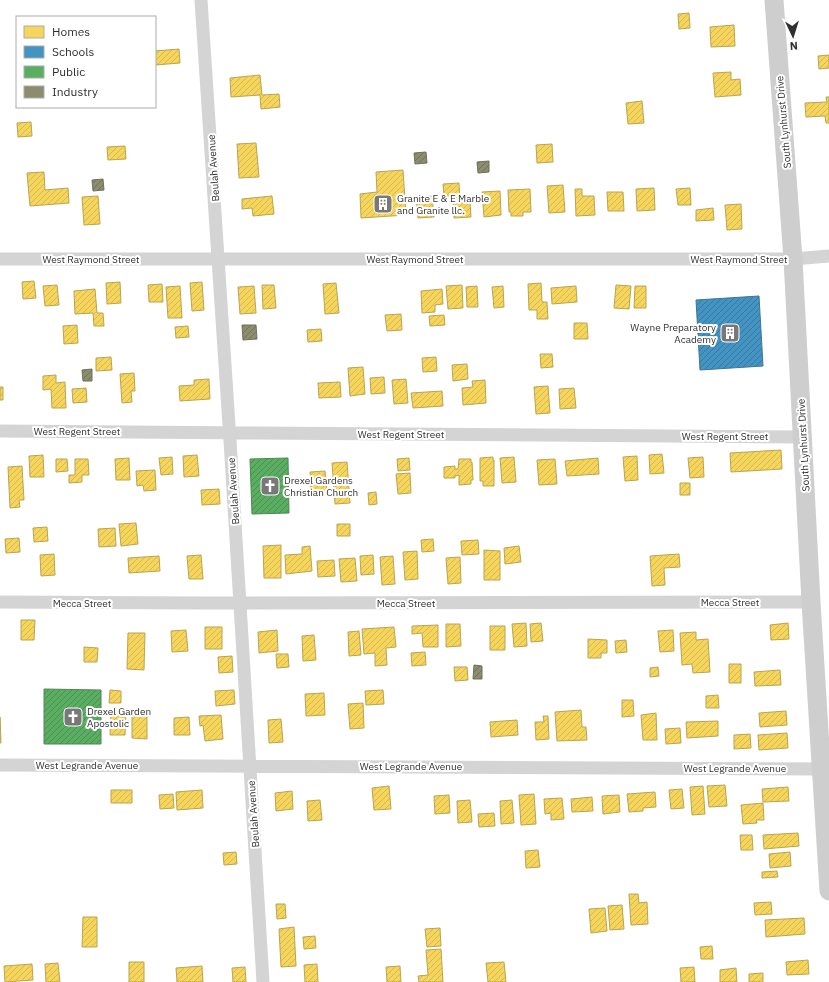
<svg xmlns="http://www.w3.org/2000/svg" width="829" height="982" font-family="'IBM Plex Sans',sans-serif">
	<style>
		.homes { fill: url(#homes-hatch); stroke: #bba44f }
		.schools { fill: url(#schools-hatch); stroke: #3d7597 }
		.public { fill: url(#public-hatch); stroke: #4d8852 }
		.industry { fill: url(#industry-hatch); stroke: #70705b }
		.lines { fill: none; stroke-linecap: round; stroke-linejoin: round }
		.minor { stroke: #d4d4d4; stroke-width: 13 }
		.secondary { stroke: #cecece; stroke-width: 19 }
		.labels { text-anchor: middle; stroke-width: 4; stroke-linejoin: round; paint-order: stroke }
		.street-label { font-size: 10px; fill: #303030; stroke: #fff }
		.poi-label { font-size: 10px; fill: #303030; stroke: #fff; text-anchor: start }
	</style>
	<defs>
		<pattern id="homes-hatch" width="6" height="6" patternUnits="userSpaceOnUse"><rect width="6" height="6" fill="#f6d55c"/><path d="M-1 1l2-2M0 6l6-6M5 7l2-2" fill="none" stroke="#d3b750"/></pattern>
		<pattern id="schools-hatch" width="6" height="6" patternUnits="userSpaceOnUse"><rect width="6" height="6" fill="#4393c3"/><path d="M-1 1l2-2M0 6l6-6M5 7l2-2" fill="none" stroke="#38789f"/></pattern>
		<pattern id="public-hatch" width="6" height="6" patternUnits="userSpaceOnUse"><rect width="6" height="6" fill="#5aae61"/><path d="M-1 1l2-2M0 6l6-6M5 7l2-2" fill="none" stroke="#4b8e50"/></pattern>
		<pattern id="industry-hatch" width="6" height="6" patternUnits="userSpaceOnUse"><rect width="6" height="6" fill="#8c8c6e"/><path d="M-1 1l2-2M0 6l6-6M5 7l2-2" fill="none" stroke="#73735b"/></pattern>
	</defs>
	<rect width="100%" height="100%" fill="#fff"/>
	<path class="homes" d="M 689,13 L 690,28 L 679,29 L 678,14 Z
		M 734,25 L 735,46 L 711,47 L 710,27 Z
		M 179,49 L 180,63 L 155,65 L 155,51 Z
		M 829,55 L 829,68 L 819,69 L 818,56 Z
		M 731,72 L 731,80 L 740,79 L 741,95 L 715,97 L 713,73 Z
		M 260,75 L 262,95 L 279,94 L 280,107 L 261,109 L 260,95 L 231,97 L 230,78 Z
		M 826,97 L 829,97 L 829,123 L 826,123 L 825,116 L 806,117 L 805,103 L 827,102 Z
		M 642,101 L 644,123 L 628,124 L 626,103 Z
		M 31,122 L 32,136 L 18,137 L 17,123 Z
		M 256,143 L 259,177 L 239,178 L 237,144 Z
		M 552,144 L 553,162 L 537,163 L 536,145 Z
		M 125,146 L 126,159 L 108,160 L 107,147 Z
		M 403,170 L 406,215 L 361,218 L 360,194 L 377,192 L 376,172 Z
		M 44,172 L 45,190 L 68,188 L 69,203 L 30,206 L 27,173 Z
		M 459,183 L 460,202 L 470,202 L 471,217 L 454,218 L 453,196 L 444,196 L 443,184 Z
		M 563,185 L 565,212 L 549,213 L 547,186 Z
		M 654,188 L 655,210 L 637,211 L 636,189 Z
		M 690,188 L 691,205 L 678,205 L 676,189 Z
		M 530,189 L 531,212 L 523,212 L 523,216 L 511,216 L 511,212 L 509,212 L 508,190 Z
		M 575,189 L 582,189 L 582,196 L 594,196 L 595,215 L 576,216 Z
		M 500,191 L 501,215 L 484,217 L 482,192 Z
		M 607,192 L 623,192 L 624,211 L 608,211 Z
		M 98,196 L 100,224 L 84,225 L 82,197 Z
		M 272,196 L 274,214 L 253,216 L 252,208 L 242,209 L 242,199 Z
		M 432,196 L 434,217 L 418,218 L 416,197 Z
		M 741,204 L 742,229 L 727,230 L 725,205 Z
		M 713,208 L 714,220 L 696,221 L 696,210 Z
		M 34,281 L 36,298 L 23,299 L 22,282 Z
		M 120,282 L 121,303 L 107,304 L 106,283 Z
		M 202,282 L 204,310 L 192,311 L 190,283 Z
		M 336,283 L 339,313 L 325,314 L 323,284 Z
		M 541,283 L 542,302 L 547,302 L 548,319 L 537,319 L 537,310 L 529,310 L 528,284 Z
		M 162,284 L 163,302 L 149,302 L 148,285 Z
		M 57,285 L 59,305 L 45,306 L 43,286 Z
		M 262,285 L 274,285 L 276,308 L 263,309 Z
		M 462,285 L 463,308 L 448,309 L 446,286 Z
		M 616,285 L 631,286 L 629,309 L 614,308 Z
		M 180,286 L 182,318 L 168,318 L 166,287 Z
		M 254,286 L 256,313 L 240,314 L 238,287 Z
		M 477,286 L 478,307 L 467,307 L 466,287 Z
		M 503,286 L 504,307 L 494,308 L 492,287 Z
		M 576,286 L 577,302 L 552,304 L 551,288 Z
		M 635,286 L 646,286 L 646,308 L 634,308 Z
		M 95,289 L 97,313 L 103,313 L 104,326 L 94,326 L 93,313 L 75,314 L 74,291 Z
		M 442,289 L 443,304 L 435,305 L 435,312 L 422,313 L 421,291 Z
		M 401,314 L 402,330 L 387,331 L 385,315 Z
		M 444,315 L 445,325 L 430,326 L 429,316 Z
		M 574,323 L 587,323 L 588,339 L 574,339 Z
		M 77,325 L 78,343 L 64,344 L 63,326 Z
		M 188,326 L 189,337 L 176,338 L 175,327 Z
		M 321,329 L 322,341 L 308,342 L 307,330 Z
		M 540,354 L 552,354 L 553,367 L 541,368 Z
		M 111,357 L 112,370 L 96,371 L 96,358 Z
		M 436,357 L 437,371 L 423,372 L 422,358 Z
		M 467,364 L 468,379 L 453,381 L 452,365 Z
		M 363,367 L 365,394 L 350,396 L 348,368 Z
		M 134,373 L 135,391 L 131,391 L 132,402 L 122,403 L 120,374 Z
		M 56,375 L 56,383 L 65,382 L 66,408 L 52,408 L 51,389 L 43,390 L 43,376 Z
		M 384,377 L 385,393 L 371,394 L 370,378 Z
		M 209,379 L 210,399 L 180,401 L 179,386 L 194,385 L 194,380 Z
		M 406,379 L 408,403 L 394,404 L 392,380 Z
		M 485,380 L 486,403 L 463,405 L 462,388 L 473,387 L 472,381 Z
		M 340,382 L 341,397 L 319,398 L 318,383 Z
		M 548,386 L 550,413 L 536,414 L 534,387 Z
		M 0,387 L 3,387 L 3,400 L 0,400 Z
		M 86,388 L 87,402 L 73,403 L 72,389 Z
		M 574,388 L 576,408 L 560,409 L 559,389 Z
		M 442,391 L 443,406 L 413,408 L 411,393 Z
		M 781,450 L 782,469 L 731,472 L 730,453 Z
		M 662,454 L 664,473 L 650,474 L 649,455 Z
		M 43,455 L 44,477 L 30,477 L 29,456 Z
		M 197,455 L 199,476 L 184,477 L 183,456 Z
		M 637,456 L 638,480 L 625,481 L 623,457 Z
		M 172,457 L 173,474 L 161,475 L 159,458 Z
		M 493,457 L 493,460 L 494,460 L 494,486 L 483,486 L 483,481 L 480,481 L 480,458 Z
		M 514,457 L 516,482 L 502,483 L 500,458 Z
		M 703,457 L 704,477 L 690,478 L 688,458 Z
		M 129,458 L 130,480 L 116,480 L 115,459 Z
		M 409,458 L 410,470 L 398,471 L 397,459 Z
		M 598,458 L 599,474 L 567,476 L 565,461 Z
		M 56,459 L 67,459 L 68,471 L 56,472 Z
		M 75,459 L 88,459 L 89,475 L 82,475 L 82,482 L 69,483 L 69,475 L 75,475 Z
		M 459,459 L 471,459 L 471,463 L 472,462 L 473,480 L 471,480 L 471,484 L 459,485 L 459,475 L 455,476 L 455,478 L 444,478 L 444,467 L 455,466 L 455,469 L 458,469 Z
		M 555,459 L 557,484 L 539,485 L 537,460 Z
		M 347,462 L 350,503 L 335,504 L 332,463 Z
		M 22,466 L 24,500 L 19,500 L 20,507 L 10,508 L 8,467 Z
		M 155,470 L 156,490 L 144,491 L 143,485 L 137,486 L 136,471 Z
		M 325,471 L 327,491 L 311,492 L 310,472 Z
		M 410,473 L 411,493 L 398,494 L 396,474 Z
		M 680,483 L 690,483 L 690,495 L 680,495 Z
		M 219,489 L 220,504 L 202,505 L 201,490 Z
		M 376,492 L 377,504 L 369,505 L 368,493 Z
		M 136,523 L 138,544 L 121,546 L 119,524 Z
		M 337,524 L 350,524 L 350,536 L 337,536 Z
		M 47,527 L 48,541 L 34,542 L 33,528 Z
		M 115,528 L 116,546 L 99,547 L 98,529 Z
		M 19,538 L 20,552 L 6,553 L 5,539 Z
		M 433,539 L 434,551 L 422,552 L 421,540 Z
		M 478,540 L 479,554 L 462,555 L 461,541 Z
		M 281,545 L 281,578 L 264,578 L 263,546 Z
		M 310,546 L 312,571 L 286,574 L 285,555 L 302,554 L 302,547 Z
		M 519,546 L 521,562 L 505,564 L 504,548 Z
		M 484,550 L 500,551 L 500,580 L 484,580 Z
		M 417,551 L 418,579 L 405,580 L 403,552 Z
		M 54,554 L 55,575 L 41,576 L 40,555 Z
		M 679,554 L 680,567 L 664,568 L 665,585 L 652,586 L 650,556 Z
		M 201,555 L 203,579 L 189,579 L 187,556 Z
		M 373,555 L 374,574 L 361,575 L 360,556 Z
		M 159,556 L 160,571 L 129,573 L 128,558 Z
		M 393,556 L 395,584 L 382,585 L 380,557 Z
		M 460,557 L 461,583 L 448,584 L 446,558 Z
		M 355,558 L 357,581 L 341,582 L 339,559 Z
		M 334,560 L 335,576 L 318,577 L 317,561 Z
		M 21,620 L 35,620 L 34,640 L 21,640 Z
		M 526,623 L 527,646 L 514,647 L 512,624 Z
		M 541,623 L 543,641 L 531,642 L 530,624 Z
		M 788,623 L 789,639 L 771,640 L 770,625 Z
		M 446,624 L 460,624 L 461,646 L 446,647 Z
		M 438,625 L 438,647 L 423,647 L 422,633 L 412,634 L 412,626 Z
		M 490,626 L 505,626 L 505,650 L 490,650 Z
		M 205,627 L 222,627 L 222,649 L 205,649 Z
		M 394,627 L 396,647 L 386,648 L 387,665 L 375,666 L 375,653 L 364,654 L 362,629 Z
		M 186,630 L 188,651 L 172,652 L 171,631 Z
		M 277,630 L 278,651 L 259,653 L 258,632 Z
		M 673,630 L 674,651 L 660,652 L 658,631 Z
		M 359,631 L 361,655 L 349,656 L 348,632 Z
		M 696,632 L 696,640 L 708,639 L 710,672 L 693,673 L 692,664 L 682,665 L 680,633 Z
		M 128,633 L 145,633 L 144,670 L 127,669 Z
		M 314,635 L 316,660 L 303,661 L 302,636 Z
		M 588,639 L 607,640 L 607,653 L 601,653 L 601,658 L 588,658 Z
		M 626,640 L 627,652 L 616,653 L 615,641 Z
		M 84,647 L 98,648 L 97,662 L 84,662 Z
		M 425,652 L 426,665 L 412,666 L 411,653 Z
		M 276,654 L 288,654 L 289,667 L 277,668 Z
		M 232,656 L 233,672 L 219,673 L 218,657 Z
		M 729,664 L 741,664 L 741,683 L 729,683 Z
		M 454,667 L 467,667 L 468,680 L 455,681 Z
		M 658,667 L 659,676 L 650,677 L 650,668 Z
		M 780,670 L 781,685 L 755,686 L 754,672 Z
		M 110,690 L 121,691 L 121,703 L 109,703 Z
		M 234,690 L 235,704 L 216,706 L 215,691 Z
		M 383,690 L 384,704 L 366,705 L 365,691 Z
		M 324,693 L 325,715 L 306,716 L 305,694 Z
		M 718,695 L 719,708 L 706,708 L 706,696 Z
		M 622,700 L 633,700 L 634,716 L 622,717 Z
		M 363,703 L 364,728 L 350,729 L 348,704 Z
		M 111,709 L 126,710 L 125,735 L 110,735 Z
		M 132,710 L 147,710 L 147,739 L 132,738 Z
		M 581,710 L 582,727 L 586,727 L 587,740 L 557,741 L 555,712 Z
		M 786,711 L 787,725 L 760,727 L 759,713 Z
		M 656,713 L 657,740 L 643,740 L 641,715 Z
		M 221,715 L 223,739 L 205,741 L 203,725 L 200,726 L 199,716 Z
		M 543,716 L 548,716 L 549,739 L 536,740 L 535,722 L 544,722 Z
		M 0,717 L 1,743 L 0,743 Z
		M 189,717 L 190,735 L 174,735 L 174,718 Z
		M 281,719 L 283,742 L 269,743 L 268,720 Z
		M 517,720 L 518,735 L 491,737 L 490,722 Z
		M 718,721 L 718,736 L 687,738 L 686,722 Z
		M 680,728 L 681,743 L 666,744 L 665,729 Z
		M 787,733 L 788,748 L 759,750 L 758,735 Z
		M 750,734 L 751,748 L 734,749 L 734,735 Z
		M 725,785 L 727,806 L 709,807 L 707,786 Z
		M 389,786 L 391,809 L 374,810 L 372,788 Z
		M 703,786 L 705,814 L 692,815 L 690,787 Z
		M 788,787 L 789,801 L 763,802 L 762,789 Z
		M 682,789 L 684,808 L 671,809 L 669,790 Z
		M 111,790 L 132,790 L 132,803 L 111,803 Z
		M 202,790 L 203,808 L 177,810 L 176,792 Z
		M 292,791 L 293,809 L 276,811 L 275,793 Z
		M 655,792 L 656,807 L 643,808 L 643,811 L 629,812 L 627,794 Z
		M 173,794 L 174,808 L 160,809 L 159,795 Z
		M 534,794 L 536,824 L 521,825 L 519,795 Z
		M 449,795 L 450,813 L 435,814 L 434,796 Z
		M 619,795 L 620,812 L 603,814 L 602,796 Z
		M 592,797 L 593,811 L 572,812 L 571,799 Z
		M 562,798 L 564,819 L 551,820 L 551,813 L 545,814 L 544,799 Z
		M 320,800 L 322,820 L 308,821 L 307,801 Z
		M 470,800 L 472,822 L 458,823 L 457,801 Z
		M 512,800 L 514,823 L 501,824 L 500,801 Z
		M 763,803 L 764,820 L 756,820 L 757,823 L 743,824 L 741,805 Z
		M 494,813 L 495,826 L 479,827 L 478,814 Z
		M 798,833 L 799,846 L 764,849 L 763,835 Z
		M 740,835 L 752,835 L 753,850 L 741,850 Z
		M 538,850 L 540,867 L 526,868 L 525,851 Z
		M 236,852 L 237,864 L 224,865 L 223,853 Z
		M 790,852 L 791,866 L 770,868 L 769,854 Z
		M 777,871 L 778,877 L 762,878 L 762,872 Z
		M 629,894 L 638,894 L 639,903 L 647,902 L 648,924 L 631,925 Z
		M 771,902 L 772,914 L 755,915 L 754,903 Z
		M 276,904 L 285,904 L 286,918 L 277,919 Z
		M 622,905 L 624,929 L 610,930 L 608,906 Z
		M 605,908 L 607,931 L 591,933 L 589,909 Z
		M 83,917 L 97,917 L 97,947 L 82,947 Z
		M 804,918 L 805,934 L 766,937 L 765,920 Z
		M 294,927 L 296,966 L 281,967 L 279,929 Z
		M 440,928 L 441,946 L 427,947 L 425,929 Z
		M 315,936 L 316,948 L 304,949 L 303,937 Z
		M 712,946 L 713,959 L 701,959 L 700,947 Z
		M 441,949 L 443,982 L 419,982 L 418,976 L 428,975 L 426,950 Z
		M 808,960 L 809,974 L 787,975 L 786,962 Z
		M 129,962 L 144,962 L 144,982 L 129,982 Z
		M 504,962 L 506,982 L 488,982 L 486,963 Z
		M 58,963 L 60,982 L 46,982 L 45,964 Z
		M 32,964 L 33,980 L 5,982 L 4,966 Z
		M 317,964 L 318,982 L 305,982 L 304,965 Z
		M 202,966 L 203,982 L 177,982 L 176,968 Z
		M 400,966 L 401,982 L 387,982 L 386,967 Z
		M 245,967 L 246,982 L 233,982 L 232,968 Z
		M 694,967 L 695,982 L 681,982 L 680,968 Z
		M 736,968 L 737,982 L 720,982 L 720,970 Z
		M 763,973 L 763,982 L 749,982 L 749,974 Z"/>
	<path class="schools" d="M 759,296 L 763,366 L 700,370 L 696,300 Z"/>
	<path class="public" d="M 288,458 L 289,513 L 252,514 L 250,459 Z
		M 44,689 L 101,690 L 101,744 L 44,744 Z"/>
	<path class="industry" d="M 426,152 L 427,163 L 415,164 L 414,153 Z
		M 489,161 L 489,172 L 478,173 L 477,162 Z
		M 103,179 L 104,190 L 93,191 L 92,180 Z
		M 242,325 L 256,325 L 257,339 L 243,340 Z
		M 92,369 L 92,381 L 83,381 L 82,370 Z
		M 474,665 L 482,666 L 482,679 L 473,679 Z"/>
	<g class="lines">
		<path class="minor" d="M 201,0 C 224,327 243,655 263,982
			M 0,259 L 793,259 L 829,256
			M 0,431 L 802,437
			M 0,602 L 199,603 L 811,602
			M 0,765 L 822,769"/>
		<path class="secondary" d="M 774,0 L 793,259 L 811,602 L 829,891"/>
	</g>
	<defs>
		<g id="building-square" transform="scale(1)"><rect x="-9" y="-9" width="18" height="18" rx="4" fill="#787878" stroke="#fff"/><path d="M-4-6H4V6H1V3H-1V6H-4ZM-2.5-4.3h1.7v1.8h-1.7ZM.8-4.3h1.7v1.8H.8ZM-2.5-1h1.7V.8h-1.7ZM.8-1h1.7V.8H.8Z" fill="#fff"/></g>
		<g id="church-square" transform="scale(1)"><rect x="-9" y="-9" width="18" height="18" rx="4" fill="#787878" stroke="#fff"/><path d="M-1.2-6h2.4v3.5h3.3v2.4h-3.3V6h-2.4V-.1h-3.3v-2.4h3.3Z" fill="#fff"/></g>
	</defs>
	<g fill-rule="evenodd">
		<use href="#building-square" x="383" y="204"/>
		<use href="#building-square" x="730" y="333"/>
		<use href="#church-square" x="270" y="486"/>
		<use href="#church-square" x="73" y="717"/>
	</g>
	<g class="labels">
		<g class="street-label">
			<text transform="translate(783 122) rotate(-95)" y="4">South Lynhurst Drive</text>
			<text transform="translate(213 168) rotate(-94)" y="4">Beulah Avenue</text>
			<text x="91" y="263">West Raymond Street</text>
			<text x="415" y="263">West Raymond Street</text>
			<text x="739" y="263">West Raymond Street</text>
			<text x="77" y="435">West Regent Street</text>
			<text x="401" y="438">West Regent Street</text>
			<text x="725" y="440">West Regent Street</text>
			<text transform="translate(803 445) rotate(-93)" y="4">South Lynhurst Drive</text>
			<text transform="translate(233 491) rotate(-94)" y="4">Beulah Avenue</text>
			<text x="730" y="606">Mecca Street</text>
			<text x="82" y="607">Mecca Street</text>
			<text x="406" y="607">Mecca Street</text>
			<text x="87" y="769">West Legrande Avenue</text>
			<text x="411" y="770">West Legrande Avenue</text>
			<text x="735" y="772">West Legrande Avenue</text>
			<text transform="translate(253 814) rotate(-94)" y="4">Beulah Avenue</text>
		</g>
		<g class="poi-label">
			<text x="397" y="202">Granite E &amp; E Marble<tspan x="397" dy="12">and Granite llc.</tspan></text>
			<text x="716" y="331" text-anchor="end">Wayne Preparatory<tspan x="716" dy="12">Academy</tspan></text>
			<text x="284" y="484">Drexel Gardens<tspan x="284" dy="12">Christian Church</tspan></text>
			<text x="87" y="715">Drexel Garden<tspan x="87" dy="12">Apostolic</tspan></text>
		</g>
	</g>
	<rect x="16" y="16" width="140" height="92" fill="#ffffff" stroke="#acacac"/>
	<rect x="24" y="26" width="20" height="12" fill="#f6d55c" stroke="#acacac"/>
	<text x="52" y="36" font-size="12" fill="#303030">Homes</text>
	<rect x="24" y="46" width="20" height="12" fill="#4393c3" stroke="#acacac"/>
	<text x="52" y="56" font-size="12" fill="#303030">Schools</text>
	<rect x="24" y="66" width="20" height="12" fill="#5aae61" stroke="#acacac"/>
	<text x="52" y="76" font-size="12" fill="#303030">Public</text>
	<rect x="24" y="86" width="20" height="12" fill="#8c8c6e" stroke="#acacac"/>
	<text x="52" y="96" font-size="12" fill="#303030">Industry</text>
	<g transform="translate(793 36) rotate(176)" stroke="#ffffff" stroke-width="3" paint-order="stroke">
	<path d="M0-3L7 15L0 10L-7 15Z" fill="#303030"/>
	<text y="-6" font-size="11" font-weight="bold" text-anchor="middle" fill="#303030">N</text>
	</g>
</svg>
